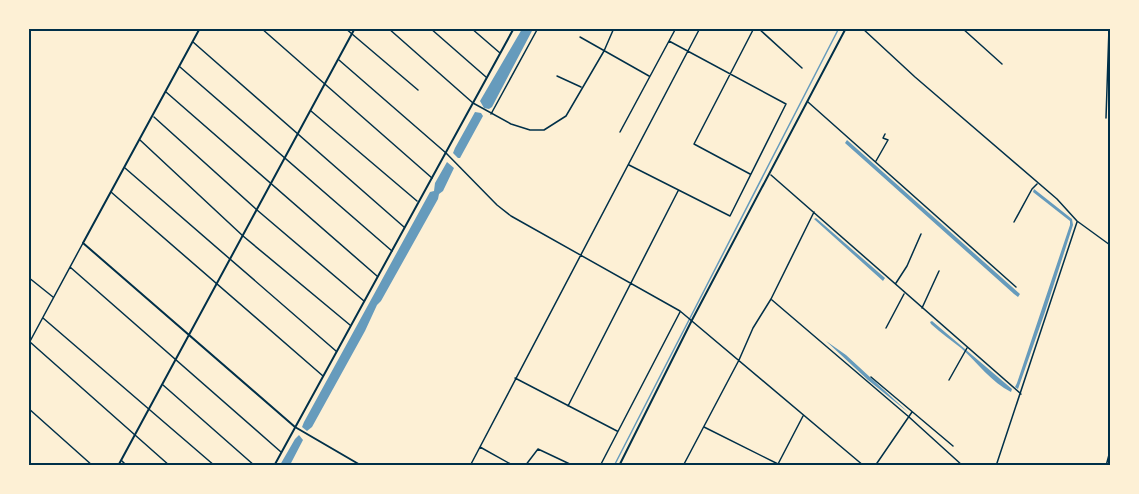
<svg xmlns="http://www.w3.org/2000/svg" width="1139" height="494" font-family="Ubuntu,sans-serif">
	<style>
		.water { fill: #669bbc }
		.lines { fill: none; stroke-linecap: round; stroke-linejoin: round }
		.stream { stroke: #669bbc; stroke-width: 1.5 }
		.minor { stroke: #003049; stroke-width: 1.5 }
		.tertiary { stroke: #003049; stroke-width: 2 }
		.neatline { fill: none; stroke: #003049; stroke-width: 2 }
	</style>
	<rect width="100%" height="100%" fill="#fdf0d5"/>
	<path class="water" d="M 522,29 L 533,29 L 492,107 L 489,109 L 484,108 L 480,101 Z
		M 475,112 L 481,113 L 483,116 L 460,158 L 458,158 L 453,153 L 455,148 Z
		M 847,140 L 1020,294 L 1018,297 L 1014,294 L 845,143 Z
		M 447,162 L 454,168 L 443,191 L 439,194 L 438,199 L 381,301 L 377,305 L 365,331 L 312,427 L 307,431 L 302,427 L 304,422 L 430,192 L 434,191 L 435,183 Z
		M 1034,189 L 1072,219 L 1073,225 L 1045,312 L 1018,389 L 1015,387 L 1017,383 L 1070,225 L 1070,221 L 1033,192 Z
		M 816,218 L 885,278 L 883,281 L 814,219 Z
		M 932,321 L 1012,389 L 1011,392 C 992,383 977,362 961,348 C 951,340 941,333 931,324 L 930,322 Z
		M 826,341 L 846,355 L 909,413 L 868,380 Z
		M 299,435 L 303,440 L 290,465 L 280,465 L 295,439 Z"/>
	<g class="lines">
		<path class="stream" d="M 614,466 L 839,28"/>
		<path class="minor" d="M 261,28 L 432,178
			M 345,28 L 418,90
			M 388,28 L 473,103 L 511,124 L 530,130 L 544,130 L 566,116 L 604,51 L 614,28
			M 430,28 L 486,77
			M 471,28 L 500,53
			M 758,28 L 802,68
			M 862,28 L 915,77 L 1057,199 L 1077,221 L 1110,245
			M 962,28 L 1002,64
			M 580,37 L 649,76
			M 193,42 L 404,227
			M 339,60 L 446,153 L 497,205 L 511,216 L 680,311 L 864,466
			M 180,67 L 392,251
			M 557,76 L 581,87
			M 166,92 L 377,276
			M 808,102 L 1016,287
			M 311,111 L 417,201
			M 491,114 L 538,28
			M 154,117 L 257,210 L 364,301
			M 1106,118 L 1109,28
			M 620,132 L 676,28
			M 140,140 L 243,236 L 350,325
			M 876,161 L 888,140 L 883,138 L 885,134
			M 629,165 L 730,216 L 786,104 L 669,41
			M 125,168 L 336,351
			M 750,174 L 694,144 L 754,28
			M 771,175 L 1021,394
			M 111,192 L 323,376
			M 1014,222 L 1032,189 L 1037,184
			M 70,267 L 281,452
			M 28,277 L 53,297
			M 896,283 L 907,266 L 921,234
			M 772,300 L 909,417 L 963,466
			M 922,308 L 939,271
			M 43,318 L 215,466
			M 886,328 L 904,294
			M 30,342 L 170,466
			M 28,345 L 83,243
			M 871,377 L 953,446
			M 515,378 L 617,431
			M 949,380 L 967,348
			M 163,385 L 255,466
			M 568,406 L 678,191
			M 28,408 L 93,466
			M 704,427 L 778,464
			M 480,447 L 514,466
			M 122,461 L 127,466
			M 470,466 L 700,28
			M 525,466 L 538,449 L 574,466
			M 600,466 L 680,312
			M 683,466 L 739,360 L 753,328 L 771,299 L 814,212
			M 777,466 L 803,416
			M 875,466 L 912,412
			M 996,466 L 1077,222
			M 1106,466 L 1110,451"/>
		<path class="tertiary" d="M 200,28 L 83,243 L 295,427 L 362,466
			M 118,466 L 355,28
			M 274,466 L 514,28
			M 619,466 L 692,320 L 846,28"/>
	</g>
	<rect width="1139" height="494" fill="none" stroke="#fdf0d5" stroke-width="60"/>
	<rect x="30" y="30" width="1079" height="434" class="neatline"/>
</svg>
